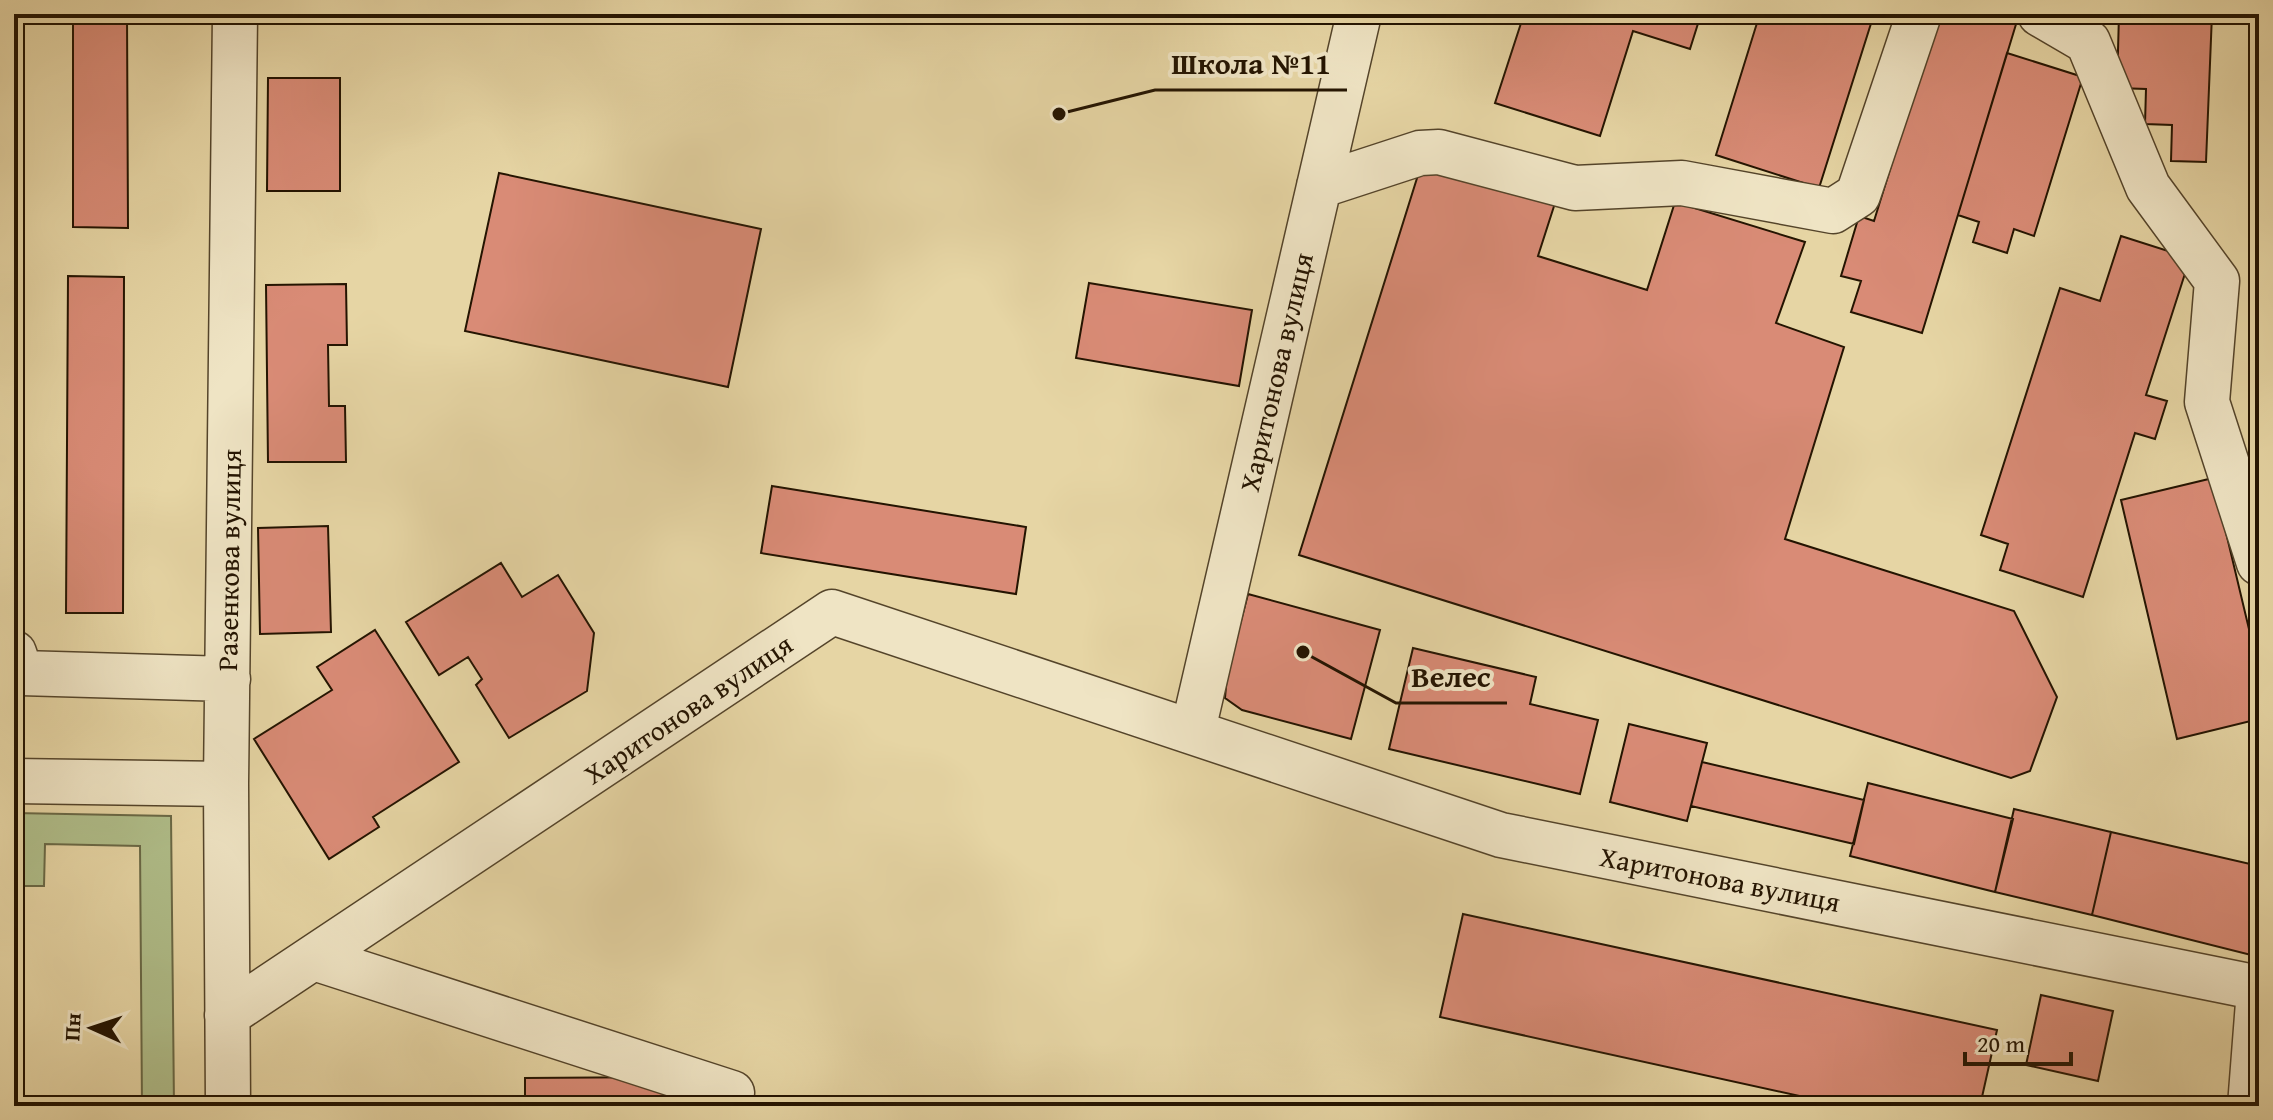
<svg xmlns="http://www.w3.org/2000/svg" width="2273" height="1120" font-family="'Gentium Book Plus',serif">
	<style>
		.green { fill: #b0be8a; stroke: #6a6946; stroke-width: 2 }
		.building { fill: #d98b76; stroke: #241401; stroke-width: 2 }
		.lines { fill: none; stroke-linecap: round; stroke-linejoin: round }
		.minor-casing { stroke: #54442a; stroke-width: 47 }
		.minor { stroke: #efe4c4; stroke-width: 44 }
		.labels { text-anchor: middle; stroke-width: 8; stroke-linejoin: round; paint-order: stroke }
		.street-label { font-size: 28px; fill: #241401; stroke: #efe4c4 }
		.leader { fill: none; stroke: #241401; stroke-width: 3 }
		.callout-dot { fill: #241401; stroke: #efe4c4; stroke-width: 3 }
		.callout-label { font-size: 30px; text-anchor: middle; font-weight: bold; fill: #241401; stroke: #efe4c4; stroke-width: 8; stroke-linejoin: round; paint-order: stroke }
	</style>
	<rect width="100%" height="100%" fill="#e6d5a4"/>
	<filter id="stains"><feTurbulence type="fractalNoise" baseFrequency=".0025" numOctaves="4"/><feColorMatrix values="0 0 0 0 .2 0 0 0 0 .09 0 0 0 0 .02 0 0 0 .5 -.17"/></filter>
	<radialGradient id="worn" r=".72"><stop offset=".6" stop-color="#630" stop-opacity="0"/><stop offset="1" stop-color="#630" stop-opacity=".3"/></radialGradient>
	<path class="green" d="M 14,813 L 171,816 L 174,1106 L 142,1106 L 140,846 L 45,844 L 44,886 L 14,886 Z"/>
	<path class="building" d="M 73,14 L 127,14 L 128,228 L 73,227 Z
		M 269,14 L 336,14 L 336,23 L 269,23 Z
		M 1524,14 L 1701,14 L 1690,49 L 1633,31 L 1600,136 L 1495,103 Z
		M 1730,14 L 1874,14 L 1819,188 L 1716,155 L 1757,23 Z
		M 1938,14 L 1994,14 L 2017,21 L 1922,333 L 1851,312 L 1861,281 L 1841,276 L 1859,216 L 1874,221 Z
		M 2119,14 L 2212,14 L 2206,162 L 2171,161 L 2172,125 L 2145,124 L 2146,89 L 2117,88 Z
		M 2007,53 L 2083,77 L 2034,236 L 2014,229 L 2007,253 L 1973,242 L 1979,222 L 1958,215 Z
		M 268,78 L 340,78 L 340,191 L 267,191 Z
		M 1423,159 L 1556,200 L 1538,256 L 1647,290 L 1675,202 L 1805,242 L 1776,323 L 1844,347 L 1785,539 L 2014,611 L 2057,697 L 2030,771 L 2011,778 L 1299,555 Z
		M 499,173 L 761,229 L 728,387 L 465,331 Z
		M 2121,236 L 2190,258 L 2146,395 L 2167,401 L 2155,439 L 2135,433 L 2083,597 L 2000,570 L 2008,544 L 1981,535 L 2060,288 L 2100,301 Z
		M 68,276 L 124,277 L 123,613 L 66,613 Z
		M 1089,283 L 1252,310 L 1239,386 L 1076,358 Z
		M 346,284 L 347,345 L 328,345 L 329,406 L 345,406 L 346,462 L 268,462 L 266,285 Z
		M 2213,478 L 2259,671 L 2259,719 L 2177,739 L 2121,500 Z
		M 772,486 L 1026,527 L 1016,594 L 761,553 Z
		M 328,526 L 331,632 L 260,634 L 258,528 Z
		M 501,563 L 522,597 L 558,575 L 594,633 L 587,691 L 509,738 L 476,685 L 482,679 L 468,657 L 439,675 L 406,622 Z
		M 1248,594 L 1380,630 L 1351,739 L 1242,710 L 1225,698 L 1227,674 Z
		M 375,630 L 459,762 L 373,817 L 379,827 L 329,859 L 254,739 L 332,690 L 317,667 Z
		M 1413,648 L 1536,677 L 1530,704 L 1598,720 L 1580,794 L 1389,749 Z
		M 1629,724 L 1707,743 L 1687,821 L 1610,802 Z
		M 1702,762 L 1864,800 L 1854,844 L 1691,806 Z
		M 1868,783 L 2013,819 L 1995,892 L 1850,856 Z
		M 2014,809 L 2111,832 L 2092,915 L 1995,892 Z
		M 2111,832 L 2259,866 L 2259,957 L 2092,915 Z
		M 1463,914 L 1997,1030 L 1980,1106 L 1845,1106 L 1440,1017 Z
		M 2041,995 L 2113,1011 L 2098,1081 L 2026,1065 Z
		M 666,1077 L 666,1106 L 525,1106 L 525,1078 Z"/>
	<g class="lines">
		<g class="minor-casing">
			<path id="minor" d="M 2040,14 L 2088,42 L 2148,187 L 2217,281 L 2207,402 L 2259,563
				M 1319,186 L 1420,153 L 1439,152 L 1575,188 L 1682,183 L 1833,211 L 1858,195 L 1919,14
				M 14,653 L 21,673 L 228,679
				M 1193,730 L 1359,14
				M 14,781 L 226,784
				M 314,958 L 732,1093
				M 227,1015 L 832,612 L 1501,835 L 2259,988
				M 228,1106 L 226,784 L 235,14
				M 2250,1106 L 2259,990"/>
		</g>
		<use href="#minor" class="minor"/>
	</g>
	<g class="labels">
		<g class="street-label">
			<text transform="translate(1276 372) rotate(-77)" y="10">Харитонова вулиця</text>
			<text transform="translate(229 560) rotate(-89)" y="10">Разенкова вулиця</text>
			<text transform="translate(688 709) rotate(-34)" y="10">Харитонова вулиця</text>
			<text transform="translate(1720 879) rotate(11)" y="10">Харитонова вулиця</text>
		</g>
	</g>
	<path class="leader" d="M1059 114L1155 90H1347M1303 652L1396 703H1507"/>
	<g class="callout-dot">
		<circle cx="1059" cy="114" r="8"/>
		<circle cx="1303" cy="652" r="8"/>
	</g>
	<g class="callout-label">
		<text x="1251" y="74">Школа №11</text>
		<text x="1451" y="687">Велес</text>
	</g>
	<rect width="2273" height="1120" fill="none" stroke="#e6d5a4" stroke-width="48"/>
	<rect x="16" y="16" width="2241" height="1088" fill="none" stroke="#241401" stroke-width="4"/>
	<rect x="24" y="24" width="2225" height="1072" fill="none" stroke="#241401" stroke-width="2"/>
	<g transform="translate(92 1028) rotate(273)" stroke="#efe4c4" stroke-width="6" paint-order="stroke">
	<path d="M0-6L14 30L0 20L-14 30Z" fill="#241401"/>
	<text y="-12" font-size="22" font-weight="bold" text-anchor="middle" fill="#241401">Пн</text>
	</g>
	<path d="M1965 1052v12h106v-12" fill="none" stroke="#241401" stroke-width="4"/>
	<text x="1977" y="1052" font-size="24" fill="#241401" stroke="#efe4c4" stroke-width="6" paint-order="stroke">20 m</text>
	<rect width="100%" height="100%" filter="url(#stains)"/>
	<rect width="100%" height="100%" fill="url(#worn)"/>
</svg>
